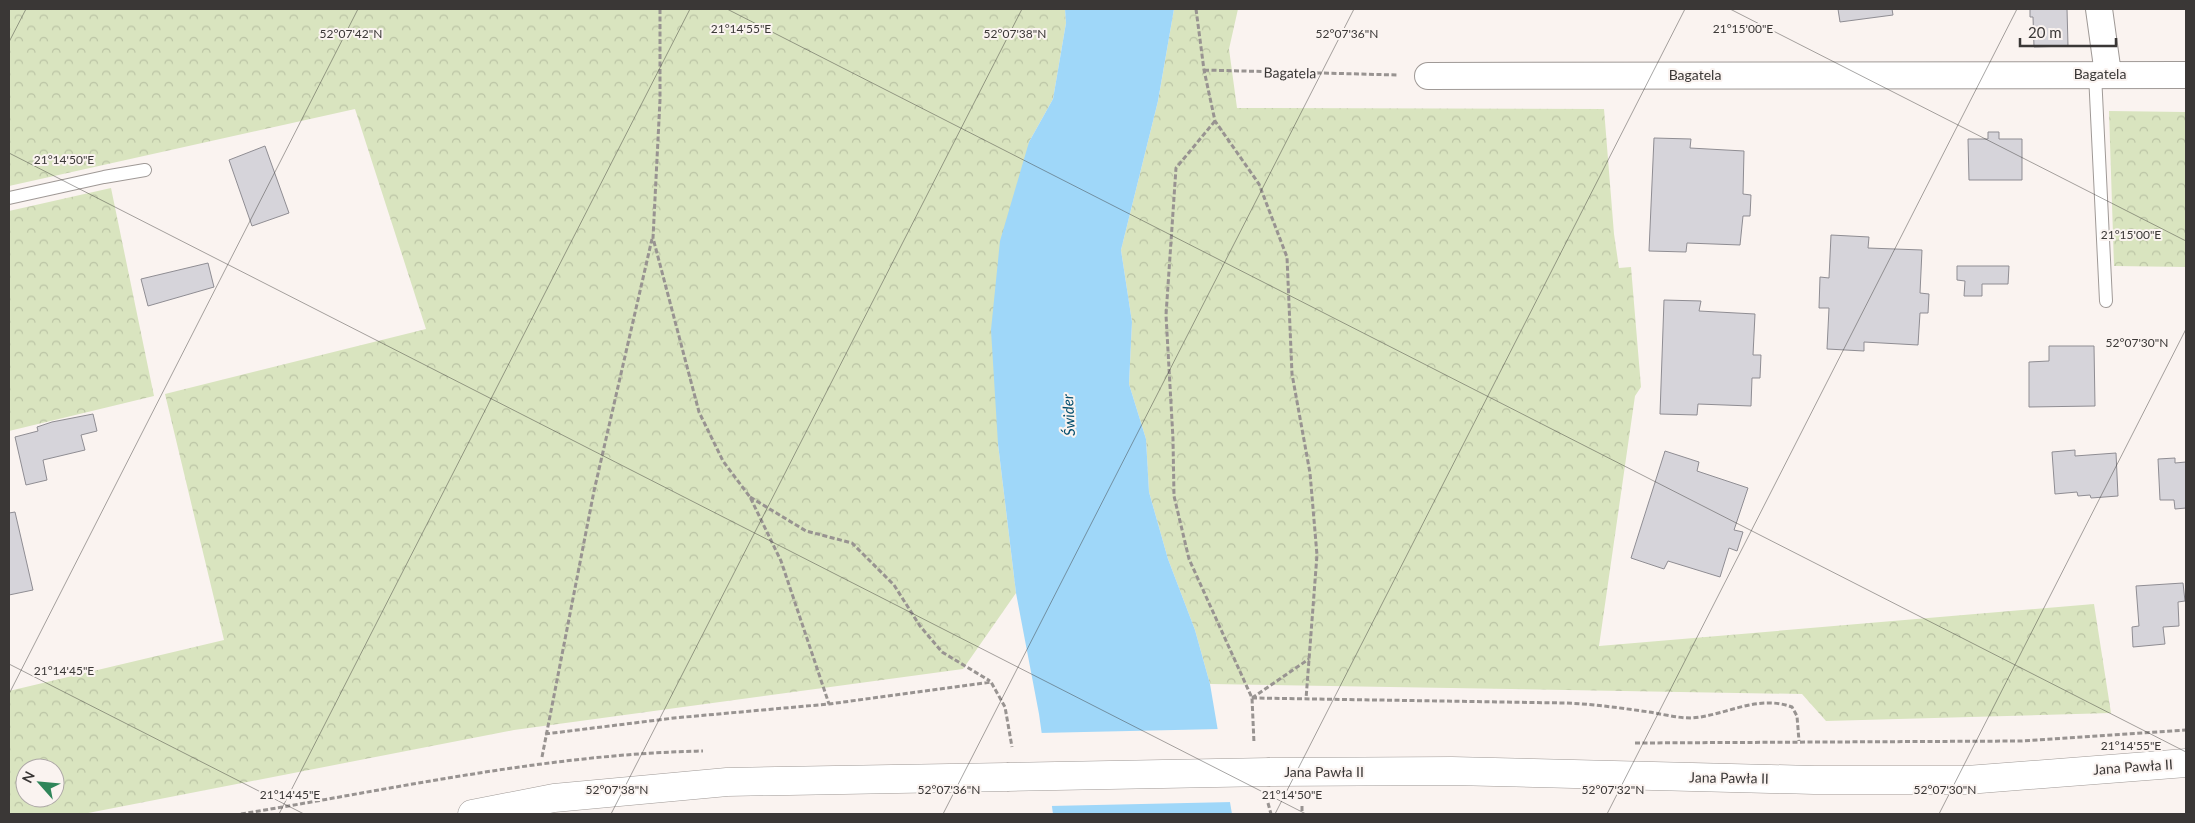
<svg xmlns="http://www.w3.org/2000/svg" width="2195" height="823" font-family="Lato,sans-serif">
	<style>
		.forest { fill: url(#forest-crowns); fill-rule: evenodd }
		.water { fill: #9fd7f9 }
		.pier { fill: #faf3f0 }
		.building { fill: #d6d4da; stroke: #8f8d93 }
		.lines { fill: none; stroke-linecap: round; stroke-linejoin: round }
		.service-casing { stroke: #9f9996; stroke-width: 14 }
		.minor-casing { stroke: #9f9996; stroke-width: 28 }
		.secondary-casing { stroke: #9f9996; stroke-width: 29 }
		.path { stroke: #989391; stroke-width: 3; stroke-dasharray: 5 2.5; stroke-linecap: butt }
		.service { stroke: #fff; stroke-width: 12 }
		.minor { stroke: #fff; stroke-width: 26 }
		.secondary { stroke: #fff; stroke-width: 28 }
		.secondary-bridge-casing { stroke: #9f9996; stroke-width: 29; stroke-linecap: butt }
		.secondary-bridge { stroke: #fff; stroke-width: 28 }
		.ticks { fill: none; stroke: #3a3736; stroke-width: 1; stroke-opacity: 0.45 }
		.labels { text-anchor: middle; stroke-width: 4; stroke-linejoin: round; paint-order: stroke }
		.street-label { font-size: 14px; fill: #3a3736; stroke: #faf3f0 }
		.water-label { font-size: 15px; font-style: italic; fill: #024d6d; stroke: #faf3f0 }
		.ticks-label { font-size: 12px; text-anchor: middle; fill: #3a3736; stroke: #faf3f0; stroke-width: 4; stroke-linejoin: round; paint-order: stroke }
	</style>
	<defs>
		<pattern id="forest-crowns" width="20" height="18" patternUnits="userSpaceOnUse" patternTransform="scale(1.25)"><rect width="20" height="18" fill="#d9e4bf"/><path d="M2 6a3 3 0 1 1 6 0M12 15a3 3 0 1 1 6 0" fill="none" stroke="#bbc4a5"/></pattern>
	</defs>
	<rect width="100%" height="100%" fill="#faf3f0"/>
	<path class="forest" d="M 9,9 L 1065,9 L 1066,23 L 1053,99 L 1029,142 L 998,444 L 1016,593 L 963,669 L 514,730 L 83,814 L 9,814 L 9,691 L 224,640 L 165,394 L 426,329 L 355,109 L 9,186 ZM 25,768 L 55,768 L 55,798 L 25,798 Z
		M 1174,9 L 1238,9 L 1229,49 L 1237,108 L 1604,109 L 1614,234 L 1619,268 L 1631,267 L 1641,387 L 1635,396 L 1599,646 L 2094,604 L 2111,713 L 1826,721 L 1802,694 L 1210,684 L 1195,630 L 1168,559 L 1149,492 L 1146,439 L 1129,384 L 1132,322 L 1121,250 L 1158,101 Z
		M 2109,111 L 2186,112 L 2186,267 L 2114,266 Z
		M 111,188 L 154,396 L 9,431 L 9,211 Z"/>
	<path class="water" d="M 1065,9 L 1174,9 L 1158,101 L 1121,250 L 1132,322 L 1129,384 L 1146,439 L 1149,492 L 1168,559 L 1195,630 L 1210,684 L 1232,814 L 1053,814 L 1039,714 L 1016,593 L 998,444 L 991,330 L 1000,241 L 1029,142 L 1053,99 L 1066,23 Z"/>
	<path class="pier" d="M 1220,729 L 1233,802 L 1050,806 L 1039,733 Z"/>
	<path class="building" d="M 1838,9 L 1892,9 L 1893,15 L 1840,22 Z
		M 2030,9 L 2067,9 L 2068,46 L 2034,47 L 2033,17 L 2030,17 Z
		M 1988,132 L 1999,132 L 1999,139 L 2022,139 L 2022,180 L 1969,180 L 1968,139 L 1988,139 Z
		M 1654,138 L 1691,139 L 1690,148 L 1744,151 L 1743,194 L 1751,195 L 1750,216 L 1743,216 L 1740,245 L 1687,243 L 1686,252 L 1649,251 Z
		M 265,146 L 289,213 L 252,226 L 229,160 Z
		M 1831,235 L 1869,237 L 1868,248 L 1922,250 L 1920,293 L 1929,294 L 1928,313 L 1920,313 L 1918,345 L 1864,342 L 1864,351 L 1827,349 L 1829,308 L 1819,308 L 1820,277 L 1829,278 Z
		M 208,263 L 214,287 L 148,306 L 141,279 Z
		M 1957,266 L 2009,266 L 2008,284 L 1982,284 L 1982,296 L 1964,296 L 1965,281 L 1957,280 Z
		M 1664,300 L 1701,301 L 1699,311 L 1755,314 L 1753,355 L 1761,355 L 1760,378 L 1752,378 L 1751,406 L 1698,404 L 1697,415 L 1660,414 Z
		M 2049,346 L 2094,346 L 2095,406 L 2029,407 L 2029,362 L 2049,361 Z
		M 93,414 L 97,431 L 81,435 L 85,450 L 43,460 L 47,480 L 26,485 L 15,437 L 38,431 L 37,427 L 52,422 Z
		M 2075,450 L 2075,456 L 2116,453 L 2118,496 L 2091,498 L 2090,495 L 2078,496 L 2077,492 L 2055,494 L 2052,452 Z
		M 1665,451 L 1699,462 L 1697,471 L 1748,488 L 1734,530 L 1743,532 L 1737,551 L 1729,548 L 1720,577 L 1668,561 L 1664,569 L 1631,558 Z
		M 2175,458 L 2175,463 L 2186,462 L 2186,508 L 2175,509 L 2174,500 L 2160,500 L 2158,459 Z
		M 15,512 L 33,590 L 9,595 L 9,513 Z
		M 2183,583 L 2185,601 L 2178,602 L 2179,626 L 2163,627 L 2165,644 L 2133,647 L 2132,627 L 2139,626 L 2136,586 Z"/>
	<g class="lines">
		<g class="service-casing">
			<path id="service" d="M 2095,74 L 2106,301
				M 9,198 L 104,177 L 145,170"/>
		</g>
		<g class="minor-casing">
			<path id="minor" d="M 2099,9 L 2108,74
				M 1428,76 L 2186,75"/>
		</g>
		<g class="secondary-casing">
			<path id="secondary" d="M 1270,772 L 1452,771 L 1814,780 L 1967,780 L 2186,763
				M 472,814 L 554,798 L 727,782 L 1007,777"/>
		</g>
		<path class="path" d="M 660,9 L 660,100 L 653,238 L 699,412 L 723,461 L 750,497 L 781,561 L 829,704
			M 1196,9 L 1204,70 L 1215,121 L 1259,184 L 1287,257 L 1292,374 L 1310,473 L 1317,555 L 1306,699
			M 1204,70 L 1398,75
			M 1215,121 L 1176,168 L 1166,315 L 1173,439 L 1174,496 L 1189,559 L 1252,698 L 1254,743
			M 750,497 L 806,531 L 852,543 L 894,585 L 920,626 L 942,652 L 990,681
			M 1252,698 L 1565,703 C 1593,704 1621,708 1649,712 C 1662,714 1677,718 1691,718 C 1725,716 1757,694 1792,707 L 1797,716 L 1799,741
			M 1252,698 L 1309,659
			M 545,734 L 674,718 L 829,704 L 991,682 L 1005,707 L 1012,747
			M 1635,743 L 2021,741 L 2186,730
			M 542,757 L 594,491 L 652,239
			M 1268,803 L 1271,814
			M 1302,806 L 1302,814
			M 241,814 C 394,789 548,754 703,751"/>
		<use href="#service" class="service"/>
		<use href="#minor" class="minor"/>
		<use href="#secondary" class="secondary"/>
		<g class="secondary-bridge-casing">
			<path id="secondary-bridge" d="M 1007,777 L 1270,772"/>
		</g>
		<use href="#secondary-bridge" class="secondary-bridge"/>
	</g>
	<path class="ticks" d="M 727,9 L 2186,752M 1730,9 L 2186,241M 9,42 L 26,9M 9,153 L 1306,814M 9,664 L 304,814M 9,694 L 358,9M 279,814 L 690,9M 611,814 L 1022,9M 943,814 L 1354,9M 1275,814 L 1685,9M 1607,814 L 2017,9M 1939,814 L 2186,329"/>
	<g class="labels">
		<g class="street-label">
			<text transform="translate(1290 73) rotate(1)" y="5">Bagatela</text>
			<text x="2100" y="79">Bagatela</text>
			<text x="1695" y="80">Bagatela</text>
			<text transform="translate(2133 767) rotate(-4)" y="5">Jana Pawła II</text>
			<text x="1324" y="777">Jana Pawła II</text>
			<text transform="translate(1729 778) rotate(1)" y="5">Jana Pawła II</text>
		</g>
		<g class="water-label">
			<text transform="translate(1069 415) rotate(-93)" y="5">Świder</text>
		</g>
	</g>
	<g class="ticks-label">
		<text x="741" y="33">21°14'55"E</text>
		<text x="1743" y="33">21°15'00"E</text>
		<text x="351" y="38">52°07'42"N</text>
		<text x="1015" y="38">52°07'38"N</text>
		<text x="1347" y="38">52°07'36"N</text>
		<text x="64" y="164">21°14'50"E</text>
		<text x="2131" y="239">21°15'00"E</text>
		<text x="2137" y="347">52°07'30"N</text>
		<text x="64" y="675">21°14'45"E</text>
		<text x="2131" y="750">21°14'55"E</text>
		<text x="617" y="794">52°07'38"N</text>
		<text x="949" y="794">52°07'36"N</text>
		<text x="1613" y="794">52°07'32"N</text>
		<text x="1945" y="794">52°07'30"N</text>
		<text x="290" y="799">21°14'45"E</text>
		<text x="1292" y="799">21°14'50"E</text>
	</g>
	<rect width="2195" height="823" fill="none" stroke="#3a3736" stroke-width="20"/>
	<g transform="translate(40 783) rotate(297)"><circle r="24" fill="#faf3f0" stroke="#ada8a6"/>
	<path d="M0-4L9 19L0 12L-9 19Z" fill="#2f865a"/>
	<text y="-8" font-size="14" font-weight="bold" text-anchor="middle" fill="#3a3736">N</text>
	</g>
	<path d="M2020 38v8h96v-8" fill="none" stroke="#3a3736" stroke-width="2.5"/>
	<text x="2028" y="38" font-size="15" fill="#3a3736" stroke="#faf3f0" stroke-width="4" paint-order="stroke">20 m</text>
</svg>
